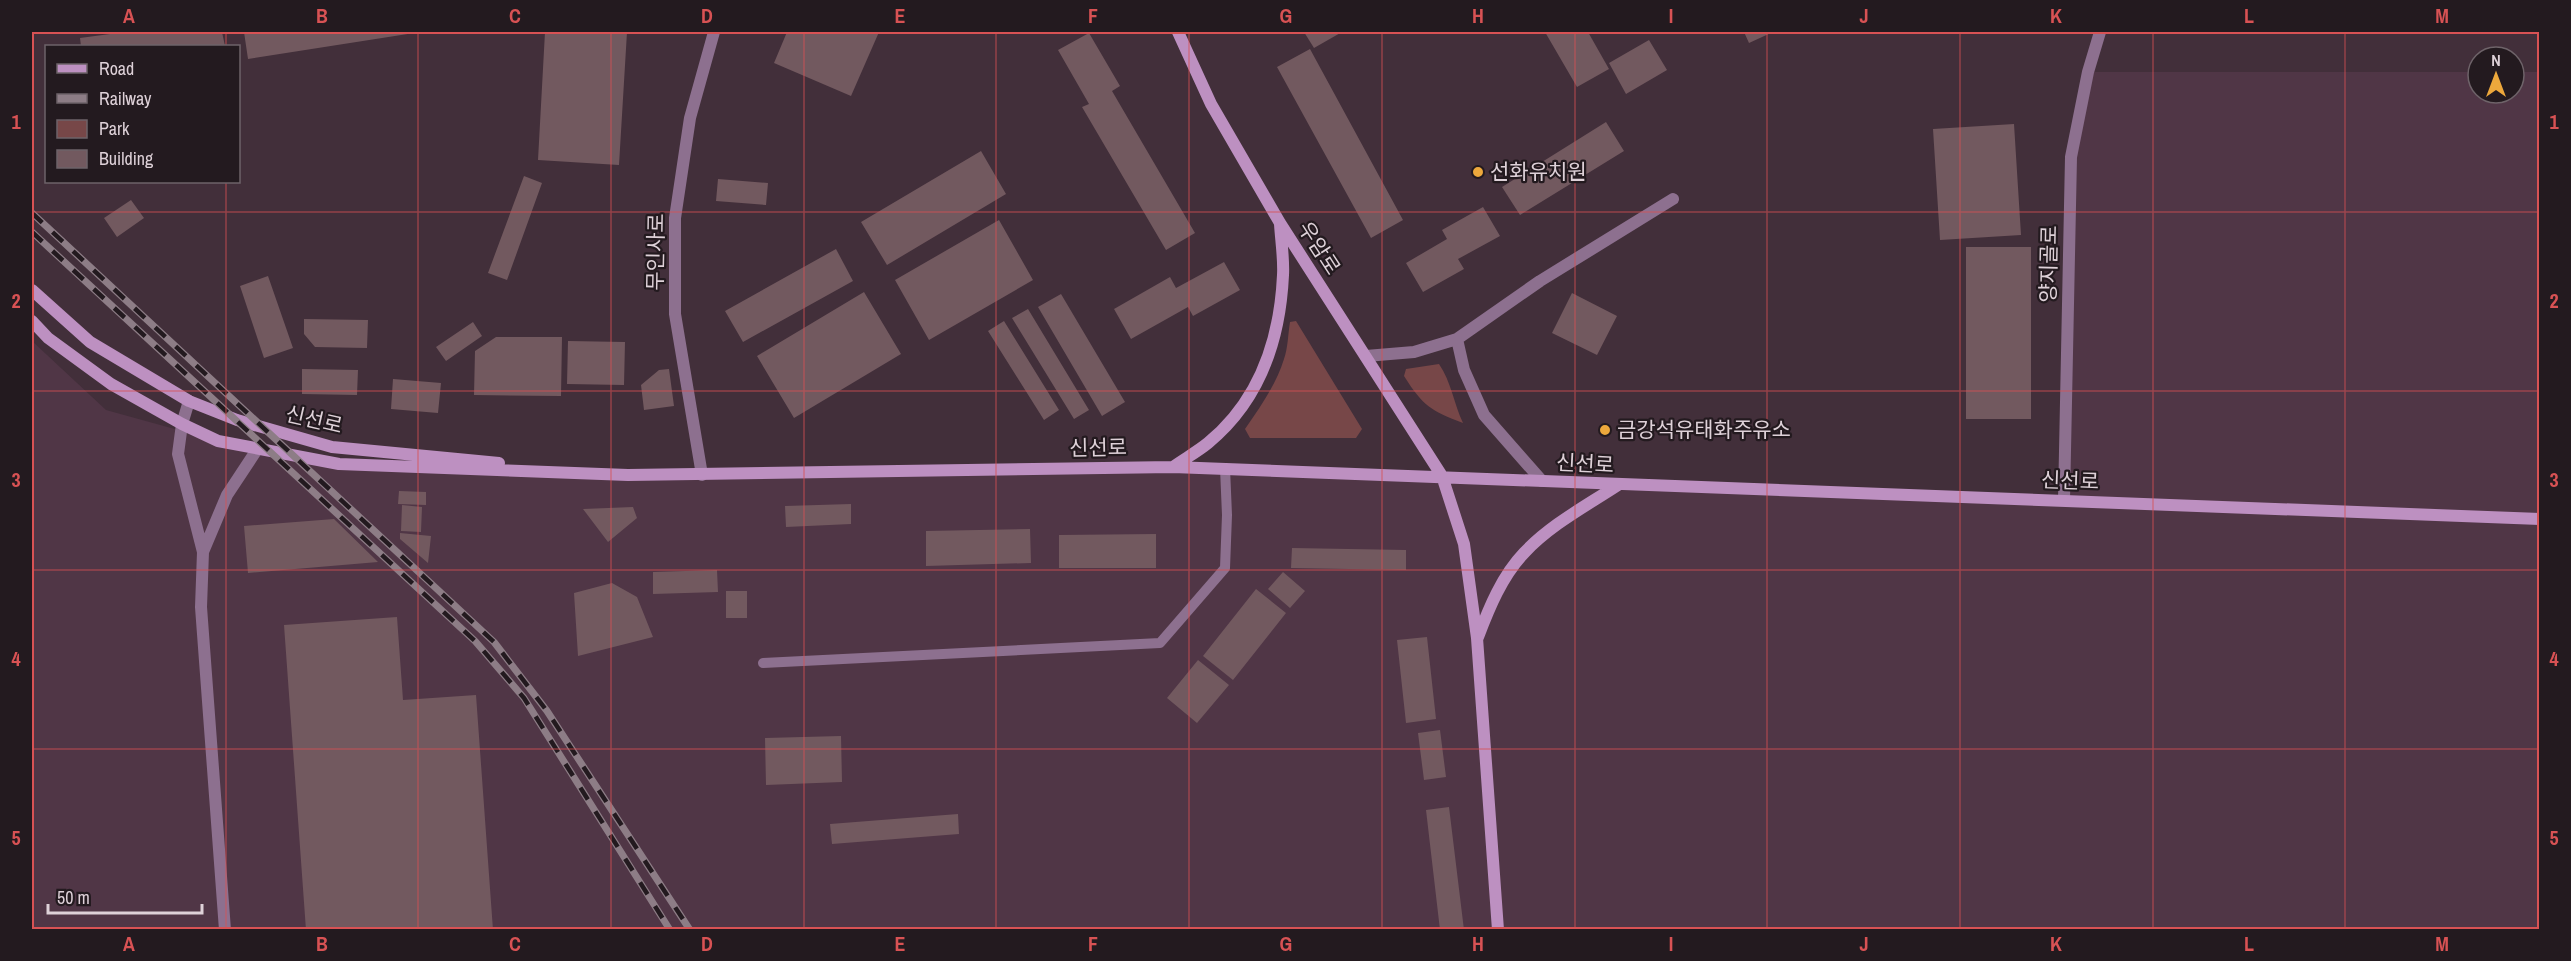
<svg xmlns="http://www.w3.org/2000/svg" width="2571" height="961" font-family="'Archivo Narrow','Noto Sans KR',sans-serif">
	<style>
		.built { fill: #503646 }
		.green { fill: #774748 }
		.building { fill: #72595f }
		.lines { fill: none; stroke-linecap: round; stroke-linejoin: round }
		.service { stroke: #8d708f; stroke-width: 10 }
		.minor { stroke: #8d708f; stroke-width: 12 }
		.tertiary { stroke: #8d708f; stroke-width: 12 }
		.secondary { stroke: #bd90c1; stroke-width: 12 }
		.rail-casing { stroke: #8d7d86; stroke-width: 7 }
		.rail { stroke: #231a1f; stroke-width: 4.5; stroke-dasharray: 14; stroke-linecap: butt }
		.grid { fill: none; stroke: #d85254; stroke-width: 1.5; stroke-opacity: 0.55 }
		.poi-dot { fill: #eda83c; stroke: #231a1f; stroke-width: 2 }
		.labels { text-anchor: middle; stroke-width: 4.5; stroke-linejoin: round; paint-order: stroke }
		.poi-label { font-size: 21px; fill: #ded1d8; stroke: #231a1f; text-anchor: start }
		.street-label { font-size: 21px; fill: #ded1d8; stroke: #231a1f }
		.neatline { fill: none; stroke: #d85254; stroke-width: 2 }
		.grid-label { font-size: 20px; text-anchor: middle; font-weight: bold; fill: #d85254 }
	</style>
	<rect width="100%" height="100%" fill="#422f3a"/>
	<path class="built" d="M 2088,72 L 2478,72 L 2478,93 L 2514,93 L 2514,72 L 2539,72 L 2539,929 L 32,929 L 32,341 L 106,410 L 218,441 L 339,464 L 628,475 L 1173,467 L 2063,500 L 2071,157 Z"/>
	<path class="green" d="M 1296,321 L 1362,429 L 1356,438 L 1250,438 L 1245,429 C 1260,407 1276,385 1284,359 C 1288,348 1288,334 1290,322 Z
		M 1439,364 C 1451,381 1454,404 1463,423 C 1431,411 1423,406 1404,376 L 1406,369 Z"/>
	<path class="building" d="M 125,32 L 222,32 L 225,46 L 81,46 L 80,38 Z
		M 244,32 L 414,32 L 414,33 L 248,59 Z
		M 545,32 L 627,32 L 619,165 L 538,160 Z
		M 787,32 L 879,32 L 851,96 L 774,63 Z
		M 1304,32 L 1342,32 L 1314,48 Z
		M 1545,32 L 1588,32 L 1609,69 L 1577,87 Z
		M 1744,32 L 1773,32 L 1749,43 Z
		M 1089,33 L 1120,86 L 1112,91 L 1195,233 L 1166,250 L 1082,107 L 1089,104 L 1058,50 Z
		M 1649,40 L 1667,70 L 1626,94 L 1609,63 Z
		M 1310,49 L 1403,220 L 1371,238 L 1277,67 Z
		M 1606,122 L 1624,151 L 1520,215 L 1502,187 Z
		M 2014,124 L 2021,235 L 1940,240 L 1933,129 Z
		M 981,151 L 1006,194 L 887,265 L 861,222 Z
		M 524,176 L 542,183 L 507,280 L 488,273 Z
		M 718,179 L 768,183 L 766,205 L 716,201 Z
		M 131,200 L 144,218 L 117,237 L 104,218 Z
		M 1483,207 L 1500,236 L 1458,259 L 1464,269 L 1423,292 L 1406,263 L 1447,239 L 1442,230 Z
		M 999,220 L 1033,280 L 929,340 L 895,280 Z
		M 1966,247 L 2031,247 L 2031,419 L 1966,419 Z
		M 836,249 L 853,281 L 743,342 L 725,311 Z
		M 1224,262 L 1240,290 L 1193,316 L 1188,307 L 1131,339 L 1114,309 L 1170,277 L 1176,288 Z
		M 268,276 L 293,348 L 264,358 L 240,286 Z
		M 864,292 L 901,354 L 794,418 L 757,356 Z
		M 1572,293 L 1617,316 L 1597,355 L 1552,333 Z
		M 1061,294 L 1125,402 L 1102,416 L 1038,307 Z
		M 1028,309 L 1089,410 L 1074,419 L 1012,318 Z
		M 304,319 L 368,320 L 367,348 L 315,347 L 304,334 Z
		M 1004,321 L 1059,410 L 1044,420 L 988,331 Z
		M 473,322 L 482,336 L 446,361 L 436,347 Z
		M 496,337 L 562,337 L 561,396 L 474,395 L 475,351 Z
		M 568,341 L 625,342 L 624,385 L 567,384 Z
		M 302,369 L 358,370 L 357,395 L 302,394 Z
		M 669,369 L 674,406 L 644,410 L 641,385 L 659,370 Z
		M 393,379 L 441,383 L 438,413 L 391,409 Z
		M 399,491 L 426,492 L 426,505 L 398,504 Z
		M 851,504 L 851,524 L 786,527 L 785,506 Z
		M 402,505 L 422,507 L 421,532 L 401,531 Z
		M 633,507 L 637,518 L 608,542 L 583,509 Z
		M 334,519 L 378,562 L 248,573 L 244,526 Z
		M 1030,529 L 1031,563 L 926,566 L 926,531 Z
		M 400,533 L 431,536 L 428,563 L 400,539 Z
		M 1156,534 L 1156,568 L 1059,568 L 1059,535 Z
		M 1292,548 L 1406,550 L 1406,570 L 1291,568 Z
		M 717,570 L 718,592 L 653,594 L 653,572 Z
		M 1283,572 L 1305,591 L 1290,608 L 1268,589 Z
		M 612,583 L 637,597 L 653,637 L 578,656 L 574,593 Z
		M 1256,589 L 1286,613 L 1233,680 L 1203,656 Z
		M 726,591 L 747,591 L 747,618 L 726,618 Z
		M 397,617 L 403,700 L 476,695 L 493,930 L 306,930 L 284,625 Z
		M 1427,637 L 1436,719 L 1406,723 L 1397,640 Z
		M 1198,660 L 1229,685 L 1197,723 L 1167,698 Z
		M 1440,730 L 1446,777 L 1424,780 L 1418,733 Z
		M 841,736 L 842,782 L 766,785 L 765,738 Z
		M 1449,807 L 1464,930 L 1440,930 L 1426,810 Z
		M 958,814 L 959,834 L 832,844 L 830,824 Z"/>
	<g class="lines">
		<path class="service" d="M 763,663 L 1160,643 L 1225,568 L 1227,515 L 1225,468"/>
		<path class="minor" d="M 1457,339 L 1464,370 L 1484,415 L 1542,481
			M 1366,356 L 1414,352 L 1457,339 L 1540,281 L 1673,199
			M 702,475 L 675,314 L 675,218 L 690,118 L 714,32"/>
		<path class="tertiary" d="M 189,401 L 182,424 L 178,454 L 203,552 L 201,607 L 225,930
			M 2064,500 L 2071,157 L 2088,72 L 2100,32
			M 203,552 L 227,495 L 258,448"/>
		<path class="secondary" d="M 1178,32 L 1211,104 L 1280,223 L 1442,476 L 1464,544 L 1477,638 L 1498,930
			M 32,290 L 90,342 L 189,401 L 237,420 L 332,447 L 499,463
			M 32,321 L 48,338 L 111,384 L 182,424 L 218,441 L 339,464 L 628,475 L 1173,467 L 2540,519
			M 1173,467 C 1184,459 1197,452 1208,443 C 1259,401 1280,340 1283,275 C 1284,259 1281,241 1280,224
			M 1478,637 C 1489,608 1502,576 1524,553 C 1550,525 1586,506 1618,485"/>
		<g class="rail-casing">
			<path id="rail" d="M 32,213 L 494,642 L 547,711 L 690,930
				M 32,232 L 475,641 L 524,698 L 670,930"/>
		</g>
		<use href="#rail" class="rail"/>
	</g>
	<path class="grid" d="M 226,32 L 226,46M 418,32 L 418,930M 611,32 L 611,930M 804,32 L 804,930M 996,32 L 996,930M 1189,32 L 1189,930M 1382,32 L 1382,930M 1575,32 L 1575,930M 1767,32 L 1767,930M 1960,32 L 1960,930M 2153,32 L 2153,930M 2345,32 L 2345,930M 226,182 L 226,930M 32,212 L 2540,212M 32,391 L 2540,391M 32,570 L 2540,570M 32,749 L 2540,749"/>
	<g class="poi-dot">
		<circle cx="1478" cy="172" r="6"/>
		<circle cx="1605" cy="430" r="6"/>
	</g>
	<g class="labels">
		<g class="poi-label">
			<text x="1490" y="179">선화유치원</text>
			<text x="1617" y="437">금강석유태화주유소</text>
		</g>
		<g class="street-label">
			<text transform="translate(1319 248) rotate(57)" y="7">우암로</text>
			<text transform="translate(656 252) rotate(-89)" y="7">무인사로</text>
			<text transform="translate(2049 264) rotate(-89)" y="7">양지골로</text>
			<text transform="translate(314 420) rotate(13)" y="7">신선로</text>
			<text transform="translate(1098 448) rotate(-1)" y="7">신선로</text>
			<text transform="translate(1585 464) rotate(3)" y="7">신선로</text>
			<text transform="translate(2070 481) rotate(2)" y="7">신선로</text>
		</g>
	</g>
	<rect width="2571" height="961" fill="none" stroke="#231a1f" stroke-width="66"/>
	<rect x="45" y="45" width="195" height="138" fill="#231a1f" stroke="#6e6369" stroke-width="1.5"/>
	<rect x="57" y="64" width="30" height="9" fill="#bd90c1" stroke="#6e6369" stroke-width="1.5"/>
	<text x="99" y="75" font-size="18" fill="#ded1d8">Road</text>
	<rect x="57" y="94" width="30" height="9" fill="#8d7d86" stroke="#6e6369" stroke-width="1.5"/>
	<text x="99" y="105" font-size="18" fill="#ded1d8">Railway</text>
	<rect x="57" y="120" width="30" height="18" fill="#774748" stroke="#6e6369" stroke-width="1.5"/>
	<text x="99" y="135" font-size="18" fill="#ded1d8">Park</text>
	<rect x="57" y="150" width="30" height="18" fill="#72595f" stroke="#6e6369" stroke-width="1.5"/>
	<text x="99" y="165" font-size="18" fill="#ded1d8">Building</text>
	<g transform="translate(2496 75)"><circle r="28" fill="#231a1f" stroke="#6e6369" stroke-width="1.5"/>
	<path d="M0-4.5L10 22L0 15L-10 22Z" fill="#eda83c"/>
	<text y="-9" font-size="16" font-weight="bold" text-anchor="middle" fill="#ded1d8">N</text>
	</g>
	<path d="M48 904v9h154v-9" fill="none" stroke="#ded1d8" stroke-width="3"/>
	<text x="57" y="904" font-size="18" fill="#ded1d8" stroke="#231a1f" stroke-width="4.5" paint-order="stroke">50 m</text>
	<rect x="33" y="33" width="2505" height="895" class="neatline"/>
	<g class="grid-label">
		<text x="129" y="23">A</text>
		<text x="322" y="23">B</text>
		<text x="515" y="23">C</text>
		<text x="707" y="23">D</text>
		<text x="900" y="23">E</text>
		<text x="1093" y="23">F</text>
		<text x="1286" y="23">G</text>
		<text x="1478" y="23">H</text>
		<text x="1671" y="23">I</text>
		<text x="1864" y="23">J</text>
		<text x="2056" y="23">K</text>
		<text x="2249" y="23">L</text>
		<text x="2442" y="23">M</text>
		<text x="16" y="129">1</text>
		<text x="2554" y="129">1</text>
		<text x="16" y="308">2</text>
		<text x="2554" y="308">2</text>
		<text x="16" y="487">3</text>
		<text x="2554" y="487">3</text>
		<text x="16" y="666">4</text>
		<text x="2554" y="666">4</text>
		<text x="16" y="845">5</text>
		<text x="2554" y="845">5</text>
		<text x="129" y="951">A</text>
		<text x="322" y="951">B</text>
		<text x="515" y="951">C</text>
		<text x="707" y="951">D</text>
		<text x="900" y="951">E</text>
		<text x="1093" y="951">F</text>
		<text x="1286" y="951">G</text>
		<text x="1478" y="951">H</text>
		<text x="1671" y="951">I</text>
		<text x="1864" y="951">J</text>
		<text x="2056" y="951">K</text>
		<text x="2249" y="951">L</text>
		<text x="2442" y="951">M</text>
	</g>
</svg>
